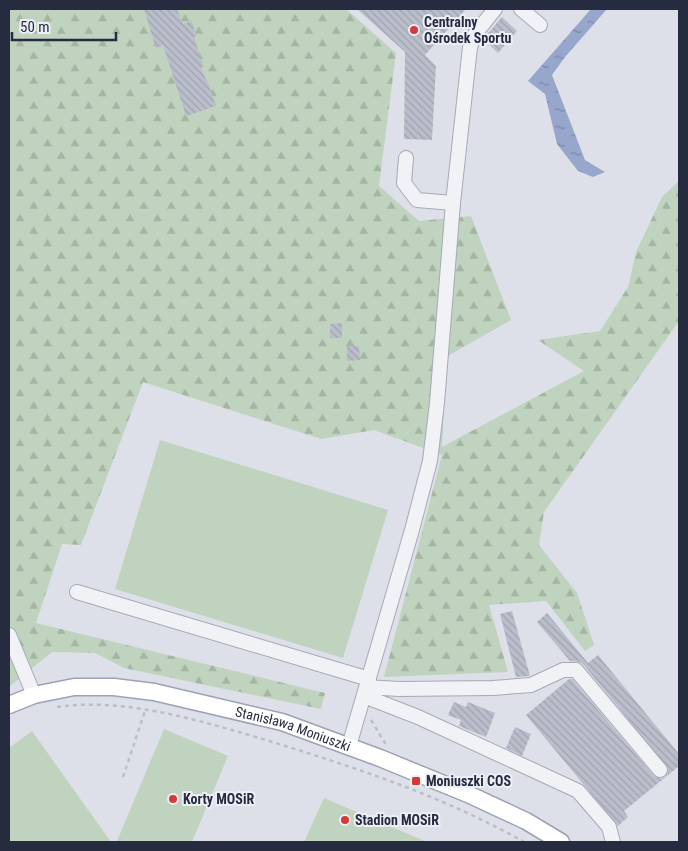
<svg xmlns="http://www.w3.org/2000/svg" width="688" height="851" font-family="'Roboto Condensed',sans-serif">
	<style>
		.grass { fill: #c0d3be }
		.forest { fill: url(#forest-firs) }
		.water { fill: url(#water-ripples) }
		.building { fill: url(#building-back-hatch) }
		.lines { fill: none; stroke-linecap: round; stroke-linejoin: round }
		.minor-casing { stroke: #a6aab6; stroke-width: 16 }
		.major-casing { stroke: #9ca2b5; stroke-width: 19 }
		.path { stroke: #bbbec7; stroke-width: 2.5; stroke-dasharray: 4 4; stroke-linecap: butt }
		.minor { stroke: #f0f2f6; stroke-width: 14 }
		.major { stroke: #fff; stroke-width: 16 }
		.poi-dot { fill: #d73939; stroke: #edeff6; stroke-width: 2 }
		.labels { text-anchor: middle; stroke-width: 4; stroke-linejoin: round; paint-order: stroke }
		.poi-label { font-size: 14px; font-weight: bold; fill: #262b40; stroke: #edeff6; text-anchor: start }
		.street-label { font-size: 14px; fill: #262b40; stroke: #edeff6 }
	</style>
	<defs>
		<pattern id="forest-firs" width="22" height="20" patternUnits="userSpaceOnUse" patternTransform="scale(1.25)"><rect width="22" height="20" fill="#c0d3be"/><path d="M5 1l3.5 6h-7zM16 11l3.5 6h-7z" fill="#a5b5a4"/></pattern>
		<pattern id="water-ripples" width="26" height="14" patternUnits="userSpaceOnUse" patternTransform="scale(1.25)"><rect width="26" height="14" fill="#96a7cb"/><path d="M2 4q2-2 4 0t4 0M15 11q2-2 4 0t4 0" fill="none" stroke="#7a88a6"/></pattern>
		<pattern id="building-back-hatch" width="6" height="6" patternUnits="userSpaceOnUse" patternTransform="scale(1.25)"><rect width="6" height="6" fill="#babecb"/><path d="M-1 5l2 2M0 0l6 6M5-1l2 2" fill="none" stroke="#a0a3af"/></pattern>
	</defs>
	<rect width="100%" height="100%" fill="#dde0e8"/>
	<path class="grass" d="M 160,440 L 388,510 L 343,658 L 115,589 Z
		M 164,729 L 228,756 L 192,842 L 121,842 L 117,841 Z
		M 32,731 L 111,842 L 9,842 L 9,748 Z
		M 324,798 L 427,842 L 304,842 Z"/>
	<path class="forest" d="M 9,9 L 346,9 L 396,53 L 379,186 L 419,221 L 471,216 L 511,320 L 446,357 L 442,447 L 584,371 L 538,340 L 600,331 L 628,287 L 636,252 L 662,197 L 679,181 L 679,321 L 544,512 L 539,545 L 577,593 L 594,645 L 585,651 L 546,601 L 489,605 L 508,672 L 384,677 L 442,455 L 374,430 L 321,439 L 143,382 L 81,545 L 62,544 L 36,623 L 325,693 L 321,709 L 124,668 L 95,653 L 52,652 L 9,687 Z"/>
	<path class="water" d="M 591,9 L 607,9 L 565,57 L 552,75 L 585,160 L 605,172 L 593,177 L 578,171 L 557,144 L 545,94 L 528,81 Z"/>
	<path class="building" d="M 144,9 L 177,9 L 183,24 L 192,21 L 196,36 L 194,37 L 203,66 L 201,69 L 208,83 L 216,106 L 186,116 L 163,45 L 156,48 Z
		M 357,9 L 466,9 L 425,55 L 436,66 L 432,140 L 404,139 L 405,52 Z
		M 502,17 L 517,31 L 498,53 L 483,39 Z
		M 342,323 L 342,338 L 330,338 L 330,324 Z
		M 347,346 L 359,346 L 360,360 L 347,361 Z
		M 512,611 L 530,676 L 529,676 L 516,677 L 500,614 Z
		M 547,613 L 588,663 L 598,655 L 679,754 L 679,766 L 624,811 L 628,817 L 618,826 L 526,715 L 569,679 L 572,679 L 654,776 L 661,779 L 665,777 L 668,773 L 668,768 L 583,664 L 579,662 L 570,661 L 537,622 Z
		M 454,702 L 466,707 L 468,702 L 495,713 L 486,737 L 459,726 L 461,720 L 448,715 Z
		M 515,727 L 531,734 L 522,756 L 506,748 Z"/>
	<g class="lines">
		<g class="minor-casing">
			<path id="minor" d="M 521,9 L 540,25
				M 406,158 L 404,183 L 417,200 L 453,203
				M 77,592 L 369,679
				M 9,635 L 34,695
				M 367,687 L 399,689 L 493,688 L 531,685 L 563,670 L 576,670 L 660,770
				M 364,696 L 418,717 L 578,791 L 609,827 L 613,842
				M 349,746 L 412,530 L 430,461 L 437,403 L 453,203 L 470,47 L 475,34 L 495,9"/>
		</g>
		<g class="major-casing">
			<g id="major">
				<path id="s1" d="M 9,705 L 34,695 L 74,687 L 114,687 L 154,692 L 282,722 L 380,758 L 468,794 L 526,821 L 561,842"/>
			</g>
		</g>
		<path class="path" d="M 57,707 C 125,697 201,721 266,740 C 354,767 443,796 524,842
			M 371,720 L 385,743 L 384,745
			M 123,777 L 145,711"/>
		<use href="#minor" class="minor"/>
		<use href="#major" class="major"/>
	</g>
	<g class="poi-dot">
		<circle cx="414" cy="30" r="5"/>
		<rect x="411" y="776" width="10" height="10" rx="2.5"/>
		<circle cx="173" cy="799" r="5"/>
		<circle cx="345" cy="820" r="5"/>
	</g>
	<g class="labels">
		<g class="poi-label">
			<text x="424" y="27">Centralny<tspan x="424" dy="16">Ośrodek Sportu</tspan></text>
			<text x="426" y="786">Moniuszki COS</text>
			<text x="183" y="804">Korty MOSiR</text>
			<text x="355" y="825">Stadion MOSiR</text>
		</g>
		<g class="street-label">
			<text dy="5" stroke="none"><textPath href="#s1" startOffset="292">Stanisława Moniuszki</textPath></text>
		</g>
	</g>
	<rect width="688" height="851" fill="none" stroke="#262b40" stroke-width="20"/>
	<path d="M12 32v8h104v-8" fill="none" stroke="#262b40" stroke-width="2.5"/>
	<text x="20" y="32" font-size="15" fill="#262b40" stroke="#edeff6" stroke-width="4" paint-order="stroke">50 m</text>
</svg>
